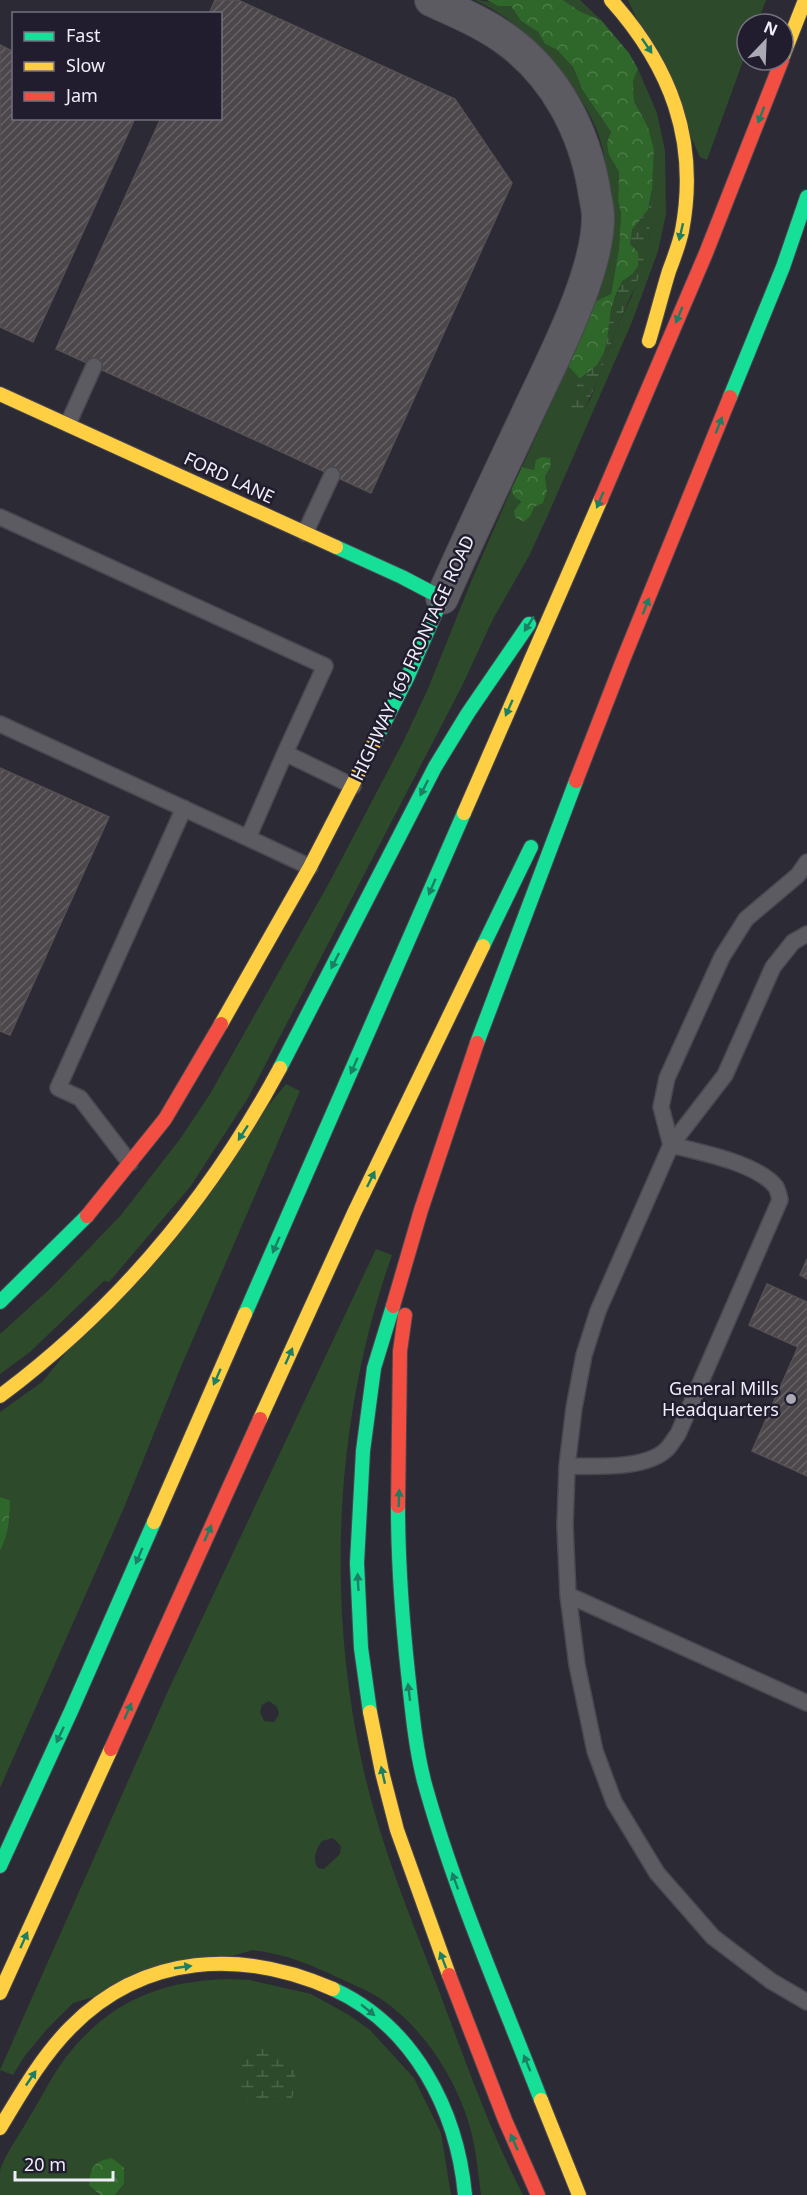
<svg xmlns="http://www.w3.org/2000/svg" width="807" height="2195" font-family="'Noto Sans',sans-serif">
	<style>
		.grass { fill: #2d4b2a; fill-rule: evenodd }
		.forest { fill: url(#forest-crowns) }
		.wetland { fill: url(#wetland-marsh) }
		.building { fill: url(#building-hatch); stroke: #565054; stroke-width: 1.5 }
		.lines { fill: none; stroke-linecap: round; stroke-linejoin: round }
		.lane-casing { stroke: #494750; stroke-width: 18 }
		.street-casing { stroke: #494750; stroke-width: 34 }
		.fast-casing { stroke: #494750; stroke-width: 16 }
		.slow-casing { stroke: #494750; stroke-width: 16 }
		.jam-casing { stroke: #494750; stroke-width: 16 }
		.lane { stroke: #5c5b62; stroke-width: 15 }
		.street { stroke: #5c5b62; stroke-width: 32 }
		.fast { stroke: #16e098; stroke-width: 14 }
		.slow { stroke: #ffcf43; stroke-width: 14 }
		.jam { stroke: #f24e42; stroke-width: 14 }
		.oneway { fill: #1c7e63 }
		.poi-dot { fill: #aba9b4; stroke: #211d2e; stroke-width: 2 }
		.labels { text-anchor: middle; stroke-width: 5; stroke-linejoin: round; paint-order: stroke }
		.street-label { font-size: 18px; fill: #efedf9; stroke: #211d2e }
		.poi-label { font-size: 18px; fill: #efedf9; stroke: #211d2e; text-anchor: end }
	</style>
	<defs>
		<pattern id="forest-crowns" width="20" height="18" patternUnits="userSpaceOnUse" patternTransform="scale(1.5)"><rect width="20" height="18" fill="#2f6629"/><path d="M2 6a3 3 0 1 1 6 0M12 15a3 3 0 1 1 6 0" fill="none" stroke="#4d7c49"/></pattern>
		<pattern id="wetland-marsh" width="20" height="14" patternUnits="userSpaceOnUse" patternTransform="scale(1.5)"><rect width="20" height="14" fill="#2d4b2a"/><path d="M1 5h8M5 5V1M11 12h8M15 12V8" fill="none" stroke="#4c654a"/></pattern>
		<pattern id="building-hatch" width="6" height="6" patternUnits="userSpaceOnUse" patternTransform="scale(1.5)"><rect width="6" height="6" fill="#4c474a"/><path d="M-1 1l2-2M0 6l6-6M5 7l2-2" fill="none" stroke="#666265"/></pattern>
	</defs>
	<rect width="100%" height="100%" fill="#2c2a34"/>
	<path class="grass" d="M 475,0 C 488,0 498,6 511,6 L 521,21 L 538,32 L 545,44 L 557,50 L 573,67 L 583,91 L 611,132 L 609,155 L 619,172 L 618,201 L 621,213 L 619,248 L 611,294 L 592,303 C 599,286 606,270 609,251 C 614,217 609,160 596,128 C 573,76 527,24 475,0 Z
		M 563,0 L 580,0 L 601,20 L 581,12 Z
		M 628,0 L 766,0 L 757,24 L 747,24 L 747,50 L 707,160 L 700,157 Z
		M 638,69 L 657,113 L 665,151 L 666,214 L 658,251 L 632,322 L 547,517 L 529,556 L 493,619 L 462,686 L 248,1098 L 190,1187 L 109,1282 L 104,1281 L 30,1352 L 0,1374 L 0,1334 L 52,1287 L 121,1215 L 180,1139 L 210,1094 L 329,883 L 403,742 L 427,691 L 473,577 L 511,490 C 516,499 525,507 531,515 L 533,507 L 547,490 L 545,476 L 534,470 L 522,467 L 568,366 L 580,379 L 569,405 L 583,411 L 591,398 L 620,320 L 632,296 L 649,236 L 654,149 L 648,127 L 634,101 L 633,81 Z
		M 286,1084 L 300,1091 L 180,1369 L 123,1510 L 0,1788 L 0,1551 C 9,1534 10,1519 10,1500 L 0,1497 L 0,1412 L 42,1382 Z
		M 376,1249 L 392,1255 C 335,1416 326,1597 362,1763 C 379,1842 410,1916 439,1991 C 465,2060 489,2129 523,2195 L 481,2195 C 478,2172 476,2149 470,2127 C 456,2078 421,2023 376,1996 C 365,1989 351,1984 339,1978 C 307,1963 289,1955 253,1950 L 73,2003 L 47,2029 L 24,2057 L 13,2075 L 0,2070 L 168,1691 ZM 269,1701 L 277,1707 L 279,1714 L 274,1722 L 264,1721 L 260,1712 L 262,1705 ZM 333,1838 L 341,1846 L 340,1854 L 324,1869 L 318,1868 C 312,1858 316,1850 322,1841 Z
		M 228,1979 L 250,1980 L 311,1994 L 349,2015 L 370,2030 L 414,2078 L 441,2133 L 451,2195 L 115,2195 L 124,2184 L 96,2193 L 100,2195 L 0,2195 C 0,2188 0,2179 0,2172 C 1,2160 24,2128 30,2116 C 42,2097 52,2075 66,2057 C 109,2002 159,1981 228,1979 Z"/>
	<path class="forest" d="M 487,0 L 563,0 L 581,12 L 601,20 L 629,53 L 638,69 L 633,81 L 634,101 L 648,127 L 654,149 L 652,190 L 648,210 L 632,230 C 635,240 642,256 638,267 C 635,275 626,277 622,283 C 605,307 615,341 598,364 C 593,370 585,374 580,379 L 568,366 L 592,303 L 611,294 L 619,248 L 621,213 L 618,201 L 619,172 L 609,155 L 607,143 L 611,132 L 583,91 L 573,67 L 557,50 L 545,44 L 538,32 L 521,21 L 511,6 L 498,6 Z
		M 542,457 L 550,458 C 552,466 549,470 545,476 L 547,490 L 543,503 L 534,507 L 531,515 L 524,522 L 515,517 L 514,511 L 521,502 L 515,497 L 511,490 L 522,467 L 534,470 L 536,460 Z
		M 0,1497 L 10,1500 C 10,1518 9,1534 0,1551 Z
		M 112,2158 L 124,2168 L 124,2184 L 115,2195 L 100,2195 L 89,2185 C 91,2166 93,2162 112,2158 Z"/>
	<path class="wetland" d="M 652,190 C 651,215 650,240 643,264 C 636,289 623,310 615,333 C 605,359 597,387 583,411 L 574,411 L 568,405 L 580,379 L 597,365 L 606,349 L 611,308 L 622,281 L 631,276 L 638,266 L 638,252 L 630,244 L 632,230 L 648,210 Z
		M 251,2046 L 276,2049 C 294,2068 300,2072 292,2098 L 269,2104 L 247,2102 C 235,2079 240,2068 251,2046 Z"/>
	<path class="building" d="M 215,0 L 238,0 L 455,99 L 512,183 L 371,493 L 56,349 L 161,118 L 220,118 L 220,14 L 209,14 Z
		M 0,45 L 14,52 L 14,118 L 135,118 L 33,342 L 0,327 Z
		M 0,768 L 109,817 L 10,1035 L 0,1031 Z
		M 807,1259 L 807,1279 L 800,1275 Z
		M 767,1284 L 807,1302 L 807,1476 L 752,1451 L 798,1347 L 749,1325 Z"/>
	<g class="lines">
		<g class="lane-casing">
			<path id="lane" d="M 68,424 L 94,366
				M 0,517 L 325,666 L 285,753
				M 305,533 L 332,475
				M 0,724 L 248,838
				M 310,867 L 248,838 L 285,753 L 353,786
				M 807,934 L 793,942 L 773,967 L 725,1075 L 671,1145 L 598,1311 L 584,1355 L 574,1408 L 567,1466 L 565,1526 L 568,1595 L 577,1665 L 595,1751 L 614,1802 L 657,1873 L 713,1937 L 771,1981 L 807,2002
				M 130,1163 L 80,1098 L 58,1088 L 184,808
				M 567,1466 C 594,1466 646,1470 667,1449 C 671,1445 674,1439 678,1434 L 780,1200 C 779,1196 778,1190 776,1187 C 757,1163 699,1152 671,1145 L 661,1107 L 667,1078 L 722,957 L 746,919 L 798,875 L 807,862
				M 568,1595 L 807,1703"/>
		</g>
		<g class="street-casing">
			<path id="street" d="M 431,0 C 457,12 484,23 507,40 C 556,76 584,131 594,189 C 595,198 598,207 598,216 C 599,270 555,355 532,404 C 502,468 471,532 442,598"/>
		</g>
		<g class="fast-casing">
			<path id="fast" d="M 730,397 L 783,267 L 807,197
				M 336,547 L 402,577 L 442,598 L 408,676 L 375,741
				M 483,946 L 531,847
				M 477,1043 L 576,781
				M 280,1068 L 435,767 L 468,713 L 529,624
				M 0,1302 L 87,1216
				M 245,1314 L 464,813
				M 398,1506 C 398,1562 402,1617 408,1673 C 412,1709 415,1745 424,1781 C 454,1890 500,1994 541,2100
				M 370,1712 L 361,1648 L 357,1563 L 363,1451 L 374,1368 L 393,1306
				M 0,1866 L 72,1709 L 154,1522
				M 333,1989 C 414,2026 457,2110 465,2195"/>
		</g>
		<g class="slow-casing">
			<path id="slow" d="M 611,0 C 671,67 699,141 682,231 C 679,245 674,258 669,271 C 662,294 656,318 649,341
				M 783,56 L 805,0
				M 0,394 L 336,547
				M 464,813 L 601,499
				M 221,1024 L 310,867 L 375,741
				M 0,1396 C 118,1308 210,1198 280,1068
				M 260,1419 L 354,1213 L 483,946
				M 154,1522 L 245,1314
				M 370,1712 L 382,1772 L 397,1830 L 449,1975
				M 0,1993 L 111,1749
				M 541,2100 L 579,2195
				M 0,2128 C 21,2093 42,2056 71,2027 C 144,1953 242,1949 333,1989"/>
		</g>
		<g class="jam-casing">
			<path id="jam" d="M 601,499 L 706,253 L 782,60
				M 576,781 L 623,660 L 730,397
				M 87,1216 L 165,1119 L 221,1024
				M 393,1306 L 421,1210 L 477,1043
				M 398,1506 L 400,1351 L 405,1315
				M 111,1749 L 260,1419
				M 449,1975 L 505,2120 L 538,2195"/>
		</g>
		<use href="#lane" class="lane"/>
		<use href="#street" class="street"/>
		<use href="#fast" class="fast"/>
		<use href="#slow" class="slow"/>
		<use href="#jam" class="jam"/>
	</g>
	<defs><path id="oneway-solid" d="M-6-.8H1V-3.2L6.5 0L1 3.2V.8H-6Z" transform="scale(1.5)"/></defs>
	<g class="oneway">
		<use href="#oneway-solid" transform="translate(647 46) rotate(56)"/>
		<use href="#oneway-solid" transform="translate(761 115) rotate(111)"/>
		<use href="#oneway-solid" transform="translate(681 232) rotate(103)"/>
		<use href="#oneway-solid" transform="translate(679 315) rotate(113)"/>
		<use href="#oneway-solid" transform="translate(719 425) rotate(-68)"/>
		<use href="#oneway-solid" transform="translate(600 500) rotate(113)"/>
		<use href="#oneway-solid" transform="translate(646 606) rotate(-68)"/>
		<use href="#oneway-solid" transform="translate(529 624) rotate(123)"/>
		<use href="#oneway-solid" transform="translate(509 708) rotate(114)"/>
		<use href="#oneway-solid" transform="translate(424 788) rotate(117)"/>
		<use href="#oneway-solid" transform="translate(432 887) rotate(113)"/>
		<use href="#oneway-solid" transform="translate(335 961) rotate(117)"/>
		<use href="#oneway-solid" transform="translate(354 1066) rotate(114)"/>
		<use href="#oneway-solid" transform="translate(243 1133) rotate(123)"/>
		<use href="#oneway-solid" transform="translate(371 1179) rotate(-64)"/>
		<use href="#oneway-solid" transform="translate(276 1245) rotate(114)"/>
		<use href="#oneway-solid" transform="translate(289 1356) rotate(-66)"/>
		<use href="#oneway-solid" transform="translate(217 1377) rotate(114)"/>
		<use href="#oneway-solid" transform="translate(399 1498) rotate(-88)"/>
		<use href="#oneway-solid" transform="translate(208 1533) rotate(-66)"/>
		<use href="#oneway-solid" transform="translate(139 1556) rotate(113)"/>
		<use href="#oneway-solid" transform="translate(358 1582) rotate(-93)"/>
		<use href="#oneway-solid" transform="translate(409 1692) rotate(-97)"/>
		<use href="#oneway-solid" transform="translate(128 1711) rotate(-66)"/>
		<use href="#oneway-solid" transform="translate(60 1735) rotate(115)"/>
		<use href="#oneway-solid" transform="translate(383 1775) rotate(-103)"/>
		<use href="#oneway-solid" transform="translate(455 1881) rotate(-110)"/>
		<use href="#oneway-solid" transform="translate(24 1940) rotate(-66)"/>
		<use href="#oneway-solid" transform="translate(443 1960) rotate(-111)"/>
		<use href="#oneway-solid" transform="translate(183 1967) rotate(-8)"/>
		<use href="#oneway-solid" transform="translate(368 2010) rotate(39)"/>
		<use href="#oneway-solid" transform="translate(527 2063) rotate(-112)"/>
		<use href="#oneway-solid" transform="translate(31 2078) rotate(-56)"/>
		<use href="#oneway-solid" transform="translate(514 2142) rotate(-114)"/>
	</g>
	<circle class="poi-dot" cx="791" cy="1399" r="6"/>
	<g class="labels">
		<g class="street-label">
			<text transform="translate(229 478) rotate(25)" y="6">FORD LANE</text>
			<text transform="translate(413 658) rotate(-65)" y="6">HIGHWAY 169 FRONTAGE ROAD</text>
		</g>
		<g class="poi-label">
			<text x="779" y="1395">General Mills<tspan x="779" dy="21">Headquarters</tspan></text>
		</g>
	</g>
	<rect x="12" y="12" width="210" height="108" fill="#211d2e" stroke="#73707f" stroke-width="1.5"/>
	<rect x="24" y="32" width="30" height="9" fill="#16e098" stroke="#73707f" stroke-width="1.5"/>
	<text x="66" y="42" font-size="18" fill="#efedf9">Fast</text>
	<rect x="24" y="62" width="30" height="9" fill="#ffcf43" stroke="#73707f" stroke-width="1.5"/>
	<text x="66" y="72" font-size="18" fill="#efedf9">Slow</text>
	<rect x="24" y="92" width="30" height="9" fill="#f24e42" stroke="#73707f" stroke-width="1.5"/>
	<text x="66" y="102" font-size="18" fill="#efedf9">Jam</text>
	<g transform="translate(765 42) rotate(23)"><circle r="28" fill="#211d2e" stroke="#73707f" stroke-width="1.5"/>
	<path d="M0-4.5L10 22L0 15L-10 22Z" fill="#aba9b4"/>
	<text y="-9" font-size="16" font-weight="bold" text-anchor="middle" fill="#efedf9">N</text>
	</g>
	<path d="M15 2171v9h98v-9" fill="none" stroke="#efedf9" stroke-width="3"/>
	<text x="24" y="2171" font-size="18" fill="#efedf9" stroke="#211d2e" stroke-width="4.5" paint-order="stroke">20 m</text>
</svg>
